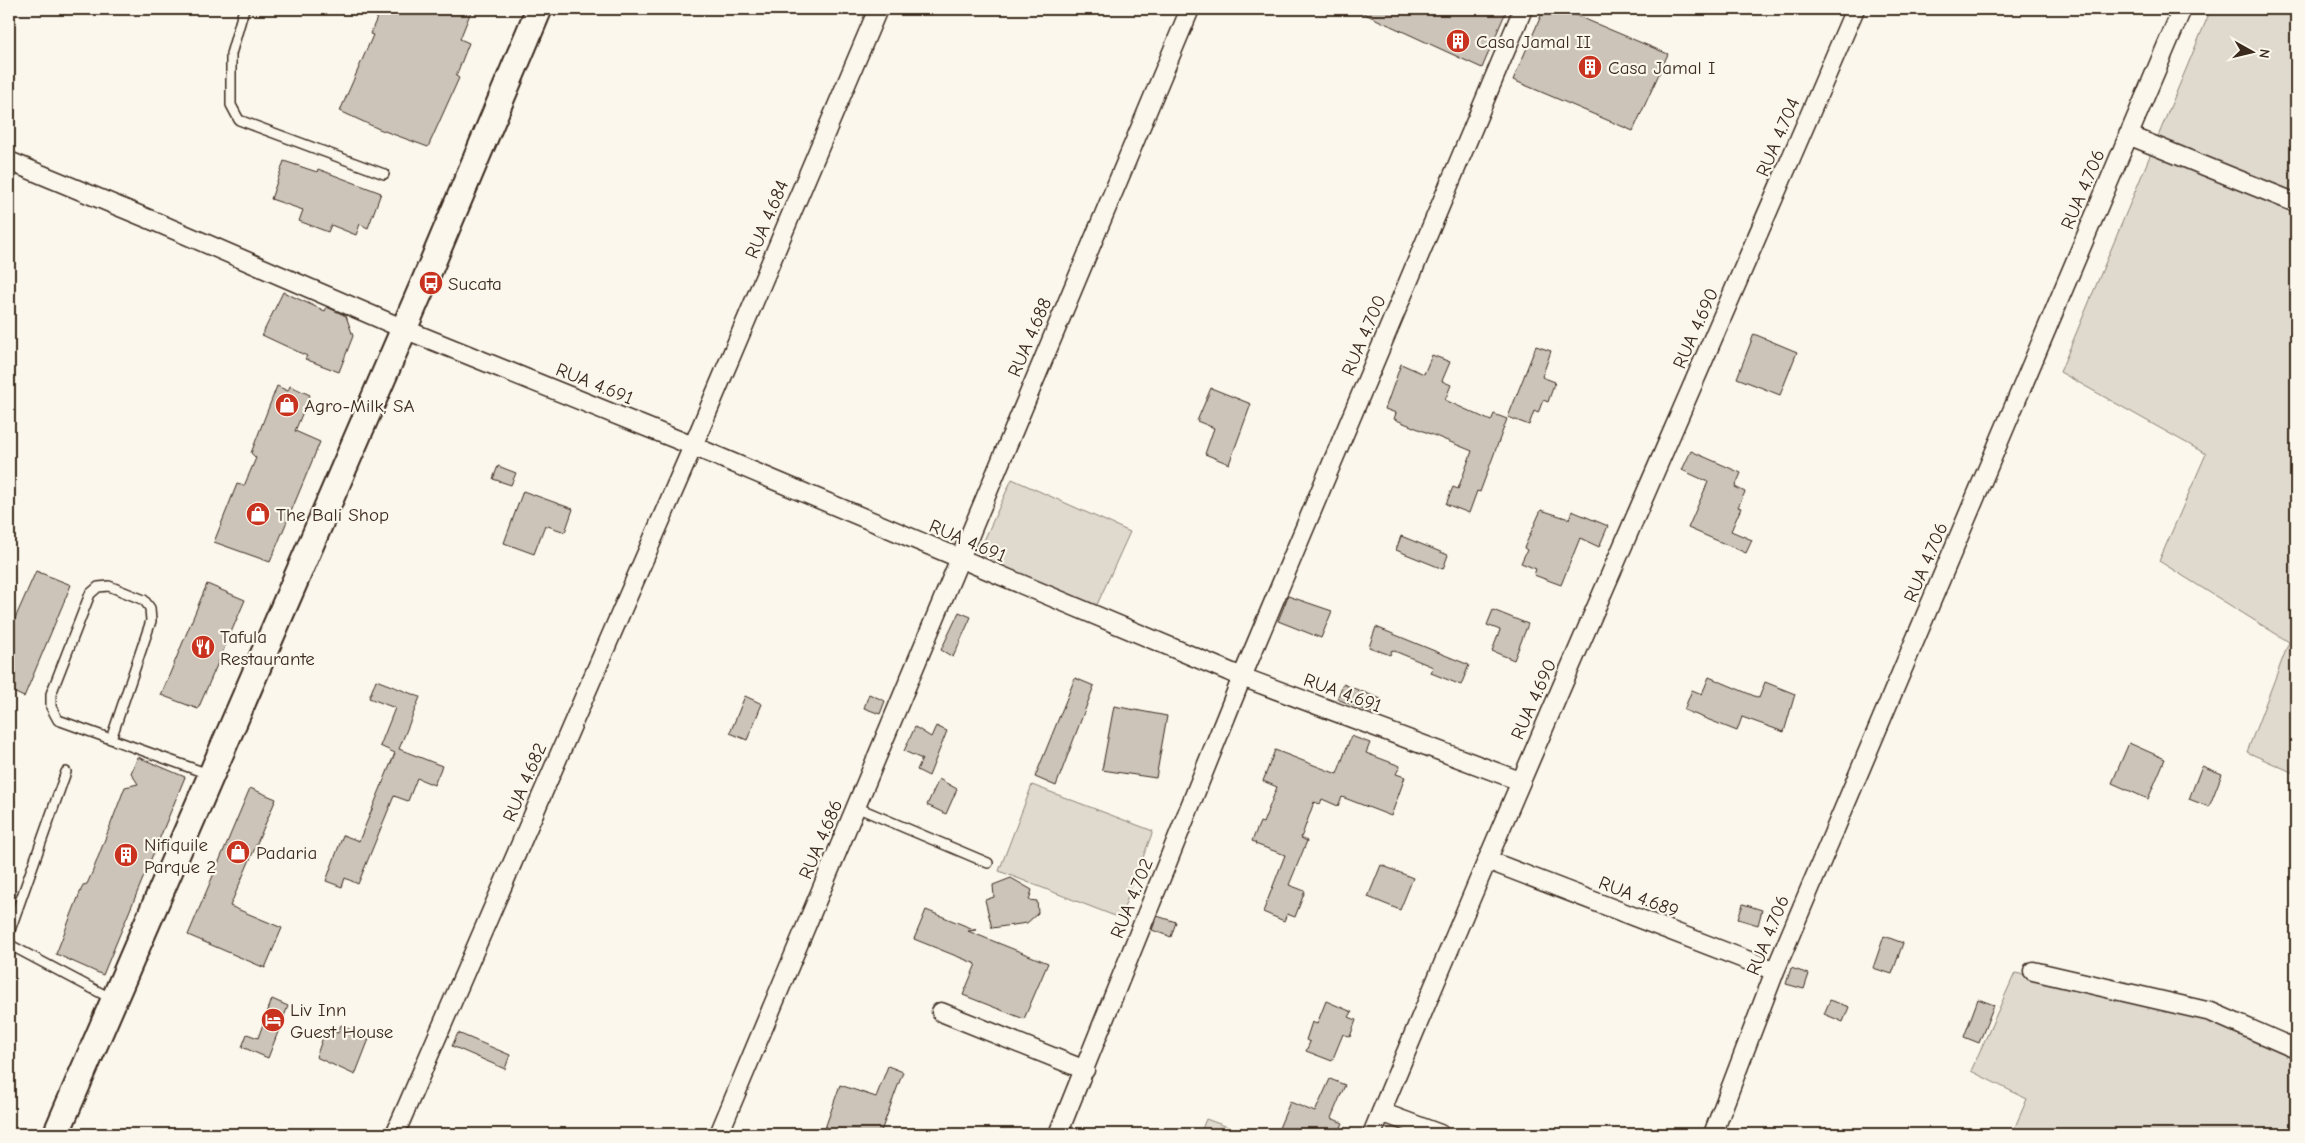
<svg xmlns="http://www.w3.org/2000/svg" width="2305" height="1143" font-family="'Comic Neue',sans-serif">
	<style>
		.green { fill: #dfd9ce; stroke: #8d8276 }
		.building { fill: #ccc4b9; stroke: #3b2a1e }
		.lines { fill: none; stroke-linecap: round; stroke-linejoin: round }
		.lane-casing { stroke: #3b2a1e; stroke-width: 12 }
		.street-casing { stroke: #3b2a1e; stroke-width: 21 }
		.secondary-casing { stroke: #3b2a1e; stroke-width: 29 }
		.lane { stroke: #fbf7ec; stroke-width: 9 }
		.street { stroke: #fbf7ec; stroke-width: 18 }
		.secondary { stroke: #fbf7ec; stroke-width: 25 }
		.labels { text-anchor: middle; stroke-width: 4.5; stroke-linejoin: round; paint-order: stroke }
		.poi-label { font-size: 19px; fill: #3b2a1e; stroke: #fbf7ec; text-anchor: start }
		.street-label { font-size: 19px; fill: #3b2a1e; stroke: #fbf7ec }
	</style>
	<rect width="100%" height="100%" fill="#fbf7ec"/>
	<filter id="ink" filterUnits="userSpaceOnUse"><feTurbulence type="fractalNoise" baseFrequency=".02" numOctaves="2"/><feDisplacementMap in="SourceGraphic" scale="10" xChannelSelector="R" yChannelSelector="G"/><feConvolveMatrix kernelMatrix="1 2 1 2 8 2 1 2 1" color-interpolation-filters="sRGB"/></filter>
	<g filter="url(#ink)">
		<path class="green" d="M 2211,9 L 2296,9 L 2296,774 L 2247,752 L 2289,642 L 2159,561 L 2206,454 L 2060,372 Z
			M 1012,479 L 1130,532 L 1095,609 L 977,556 Z
			M 1032,785 L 1153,831 L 1120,918 L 999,871 Z
			M 2015,973 L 2211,1012 L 2296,1057 L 2296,1125 L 2292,1134 L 2012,1134 L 2027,1099 L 1971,1071 Z
			M 1206,1119 L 1247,1134 L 1200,1134 Z"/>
		<path class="building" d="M 381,9 L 472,9 L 460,39 L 469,43 L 456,76 L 459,78 L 428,147 L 379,129 L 340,111 L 373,35 L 370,34 Z
			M 1354,9 L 1507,9 L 1482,68 Z
			M 1544,9 L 1561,9 L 1668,54 L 1633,131 L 1513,80 Z
			M 284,161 L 317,172 L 318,169 L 381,193 L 368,228 L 360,224 L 356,235 L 331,225 L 328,232 L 299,221 L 303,210 L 271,199 Z
			M 283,292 L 325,311 L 327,307 L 346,316 L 353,336 L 339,372 L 305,359 L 307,356 L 262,335 Z
			M 1754,334 L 1797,352 L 1780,395 L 1737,378 Z
			M 1536,346 L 1551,351 L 1542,377 L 1555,382 L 1548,402 L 1543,400 L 1538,413 L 1534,411 L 1529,425 L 1508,417 Z
			M 1432,355 L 1450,362 L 1442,381 L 1451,385 L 1445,400 L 1491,421 L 1494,414 L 1507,419 L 1480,492 L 1477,491 L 1469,513 L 1446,504 L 1453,487 L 1458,489 L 1472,451 L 1394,419 L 1396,413 L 1385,409 L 1401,364 L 1424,374 Z
			M 277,386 L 288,391 L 290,386 L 310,395 L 295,431 L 320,442 L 270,562 L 214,542 L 237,484 L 244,486 L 256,458 L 251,453 Z
			M 1211,388 L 1251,404 L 1229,464 L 1205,454 L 1214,428 L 1197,421 Z
			M 1691,451 L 1741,473 L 1735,487 L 1745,492 L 1738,507 L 1741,508 L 1731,531 L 1752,540 L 1746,553 L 1688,528 L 1708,482 L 1682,470 Z
			M 498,466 L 516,473 L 511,485 L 493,479 Z
			M 523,491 L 573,509 L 565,532 L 545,525 L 534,554 L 504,543 Z
			M 1541,510 L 1569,519 L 1572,511 L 1608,526 L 1599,547 L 1580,538 L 1561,585 L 1534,575 L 1536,569 L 1521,563 L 1527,550 L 1524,548 Z
			M 1401,536 L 1448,555 L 1443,569 L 1396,550 Z
			M 36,571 L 71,585 L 24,697 L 9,690 L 9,632 Z
			M 207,584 L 245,600 L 198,709 L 161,695 Z
			M 1288,596 L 1332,611 L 1321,638 L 1278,621 Z
			M 1493,610 L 1528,624 L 1514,660 L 1492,651 L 1500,630 L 1487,625 Z
			M 959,612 L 971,617 L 953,657 L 941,650 Z
			M 1376,627 L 1469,665 L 1461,685 L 1431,673 L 1433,667 L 1392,650 L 1390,655 L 1369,647 Z
			M 1709,677 L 1759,698 L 1765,682 L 1795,694 L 1784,732 L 1742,717 L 1737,731 L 1684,710 L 1692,690 L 1702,694 Z
			M 1075,678 L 1094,686 L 1056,786 L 1035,777 Z
			M 376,680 L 420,697 L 399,749 L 442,766 L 434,785 L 417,778 L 408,801 L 394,796 L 358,884 L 345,878 L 342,887 L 326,881 L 343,835 L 359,841 L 395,753 L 380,746 L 395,708 L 369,698 Z
			M 1343,684 L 1381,699 L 1375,714 L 1337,699 Z
			M 869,694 L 885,701 L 880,714 L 864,708 Z
			M 745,696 L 762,704 L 747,740 L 730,733 Z
			M 1114,706 L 1167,716 L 1156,778 L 1102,770 Z
			M 936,726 L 947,731 L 929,776 L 917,770 L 922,759 L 904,751 L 915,727 L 931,737 Z
			M 1351,736 L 1370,743 L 1366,753 L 1400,766 L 1396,774 L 1405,777 L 1391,816 L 1342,797 L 1338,806 L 1322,799 L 1320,804 L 1314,802 L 1301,838 L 1307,841 L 1289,885 L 1305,891 L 1295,917 L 1287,914 L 1284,921 L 1263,912 L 1285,855 L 1255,844 L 1256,843 L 1252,841 L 1260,822 L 1263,823 L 1277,787 L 1263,781 L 1275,750 L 1337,774 Z
			M 2129,743 L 2165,759 L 2148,799 L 2112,783 Z
			M 138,757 L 185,777 L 103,975 L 56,954 L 83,885 L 87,884 L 92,873 L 125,787 L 138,784 L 131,773 Z
			M 2202,766 L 2222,774 L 2209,807 L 2189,799 Z
			M 939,779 L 957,789 L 946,814 L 927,805 Z
			M 250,788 L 276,799 L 230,906 L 282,928 L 265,968 L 188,935 Z
			M 1381,865 L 1413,878 L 1400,910 L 1368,897 Z
			M 1011,878 L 1032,890 L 1029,900 L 1037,901 L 1038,913 L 1027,923 L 992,928 L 985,900 L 994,897 L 993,885 Z
			M 1743,904 L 1762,910 L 1758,925 L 1738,919 Z
			M 926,910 L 976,930 L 968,931 L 1048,963 L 1024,1019 L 963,995 L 976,964 L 914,939 Z
			M 1157,916 L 1176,922 L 1171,937 L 1152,930 Z
			M 1884,936 L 1903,943 L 1892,974 L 1873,968 Z
			M 1791,968 L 1809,974 L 1804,989 L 1786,984 Z
			M 272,999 L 288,1006 L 268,1058 L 242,1047 L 247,1034 L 258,1038 Z
			M 1978,999 L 1994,1005 L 1979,1043 L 1964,1037 Z
			M 1830,1000 L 1849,1007 L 1843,1022 L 1824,1014 Z
			M 1326,1001 L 1352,1012 L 1349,1017 L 1356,1020 L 1350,1037 L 1343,1034 L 1332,1061 L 1306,1051 L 1310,1042 L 1306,1040 L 1312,1022 L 1317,1024 Z
			M 341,1025 L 369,1039 L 355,1075 L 316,1057 L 326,1029 L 338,1033 Z
			M 458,1033 L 510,1055 L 505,1069 L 452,1046 Z
			M 888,1066 L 903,1072 L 880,1134 L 823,1134 L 840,1085 L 876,1097 Z
			M 1330,1079 L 1345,1085 L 1331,1118 L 1343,1123 L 1338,1134 L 1294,1134 L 1279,1128 L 1290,1102 L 1315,1112 Z"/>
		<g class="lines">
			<g class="lane-casing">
				<path id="lane" d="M 244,9 L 231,54 L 231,105 L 239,120 L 384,174
					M 111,739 L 151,621 L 150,608 L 144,600 L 109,586 L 98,587 L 90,594 L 51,694 L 51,707 L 58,720 L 211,775
					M 856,807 L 988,863
					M 9,933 L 66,772
					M 9,941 L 12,946 L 114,1000"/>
			</g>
			<g class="street-casing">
				<path id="street" d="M 2128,135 L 2296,203
					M 9,161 L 156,222 L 404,329 L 693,446 L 1242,677 L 1520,781
					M 1487,860 L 1775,971
					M 2033,971 L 2211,1012 L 2296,1049
					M 941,1012 L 1085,1070
					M 1381,1112 L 1440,1134
					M 395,1134 L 693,446 L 878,9
					M 719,1134 L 1190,9
					M 1058,1134 L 1242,677 L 1523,9
					M 1372,1134 C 1528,757 1695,384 1855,9
					M 1713,1134 L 1775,971 L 2182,9"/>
			</g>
			<g class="secondary-casing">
				<path id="secondary" d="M 56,1134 L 423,285 L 539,9"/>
			</g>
			<use href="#lane" class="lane"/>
			<use href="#street" class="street"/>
			<use href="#secondary" class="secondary"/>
		</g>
	</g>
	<defs>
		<g id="building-disc" transform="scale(1.25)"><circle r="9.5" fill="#c8321e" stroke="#fbf7ec"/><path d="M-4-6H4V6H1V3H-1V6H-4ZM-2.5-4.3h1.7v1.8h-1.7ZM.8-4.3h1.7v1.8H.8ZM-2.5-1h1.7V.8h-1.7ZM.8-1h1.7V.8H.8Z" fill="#fff"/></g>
		<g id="bus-disc" transform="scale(1.25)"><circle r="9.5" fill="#c8321e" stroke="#fbf7ec"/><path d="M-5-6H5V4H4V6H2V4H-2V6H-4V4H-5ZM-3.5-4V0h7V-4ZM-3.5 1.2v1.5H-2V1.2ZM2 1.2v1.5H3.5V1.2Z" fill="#fff"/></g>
		<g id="shop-disc" transform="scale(1.25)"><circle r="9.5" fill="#c8321e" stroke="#fbf7ec"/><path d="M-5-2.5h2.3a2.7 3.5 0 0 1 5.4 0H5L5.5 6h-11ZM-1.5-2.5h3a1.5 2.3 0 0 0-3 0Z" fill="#fff"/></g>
		<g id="restaurant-disc" transform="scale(1.25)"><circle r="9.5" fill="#c8321e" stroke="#fbf7ec"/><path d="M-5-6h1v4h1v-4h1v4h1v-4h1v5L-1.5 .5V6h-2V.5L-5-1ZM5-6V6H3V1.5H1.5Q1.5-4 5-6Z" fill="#fff"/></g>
		<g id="hotel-disc" transform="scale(1.25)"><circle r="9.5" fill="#c8321e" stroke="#fbf7ec"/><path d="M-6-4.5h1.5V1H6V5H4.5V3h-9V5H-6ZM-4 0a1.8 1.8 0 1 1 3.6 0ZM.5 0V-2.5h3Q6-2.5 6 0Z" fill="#fff"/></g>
	</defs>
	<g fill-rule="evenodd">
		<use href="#building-disc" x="1458" y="41"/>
		<use href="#building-disc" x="1590" y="67"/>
		<use href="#bus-disc" x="431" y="283"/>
		<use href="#shop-disc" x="287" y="405"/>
		<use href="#shop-disc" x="258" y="514"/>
		<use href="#restaurant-disc" x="203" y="647"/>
		<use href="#shop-disc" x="238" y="852"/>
		<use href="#building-disc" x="126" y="855"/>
		<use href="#hotel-disc" x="273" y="1020"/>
	</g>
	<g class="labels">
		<g class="poi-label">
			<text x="1476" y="48">Casa Jamal II</text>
			<text x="1608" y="74">Casa Jamal I</text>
			<text x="448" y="290">Sucata</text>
			<text x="304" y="412">Agro-Milk, SA</text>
			<text x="276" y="521">The Bali Shop</text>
			<text x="220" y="643">Tafula<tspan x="220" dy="22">Restaurante</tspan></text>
			<text x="144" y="851">Nifiquile<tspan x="144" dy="22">Parque 2</tspan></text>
			<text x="256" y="859">Padaria</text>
			<text x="290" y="1016">Liv Inn<tspan x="290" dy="22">Guest House</tspan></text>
		</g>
		<g class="street-label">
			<text transform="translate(1777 137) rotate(-67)" y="7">RUA 4.704</text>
			<text transform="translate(2082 189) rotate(-67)" y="7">RUA 4.706</text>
			<text transform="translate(766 219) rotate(-67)" y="7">RUA 4.684</text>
			<text transform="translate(1695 328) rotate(-66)" y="7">RUA 4.690</text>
			<text transform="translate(1363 335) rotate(-67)" y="7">RUA 4.700</text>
			<text transform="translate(1029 337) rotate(-67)" y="7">RUA 4.688</text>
			<text transform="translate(595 383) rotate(22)" y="7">RUA 4.691</text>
			<text transform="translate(968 540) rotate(23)" y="7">RUA 4.691</text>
			<text transform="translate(1925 562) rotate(-67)" y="7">RUA 4.706</text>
			<text transform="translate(1343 692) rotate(20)" y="7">RUA 4.691</text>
			<text transform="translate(1533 699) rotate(-66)" y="7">RUA 4.690</text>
			<text transform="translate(524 782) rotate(-67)" y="7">RUA 4.682</text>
			<text transform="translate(820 839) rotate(-67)" y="7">RUA 4.686</text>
			<text transform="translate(1639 896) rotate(21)" y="7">RUA 4.689</text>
			<text transform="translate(1131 898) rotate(-68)" y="7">RUA 4.702</text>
			<text transform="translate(1767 935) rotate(-68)" y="7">RUA 4.706</text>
		</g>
	</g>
	<rect width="2305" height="1143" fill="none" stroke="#fbf7ec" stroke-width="30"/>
	<rect x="15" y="15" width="2275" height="1113" fill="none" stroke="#3b2a1e" stroke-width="2" filter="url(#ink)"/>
	<g transform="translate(2252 52) rotate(98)" stroke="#fbf7ec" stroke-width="4" paint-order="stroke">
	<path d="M0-4L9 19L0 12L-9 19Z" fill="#3b2a1e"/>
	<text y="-8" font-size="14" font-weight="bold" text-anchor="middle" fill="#3b2a1e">N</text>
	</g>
</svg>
